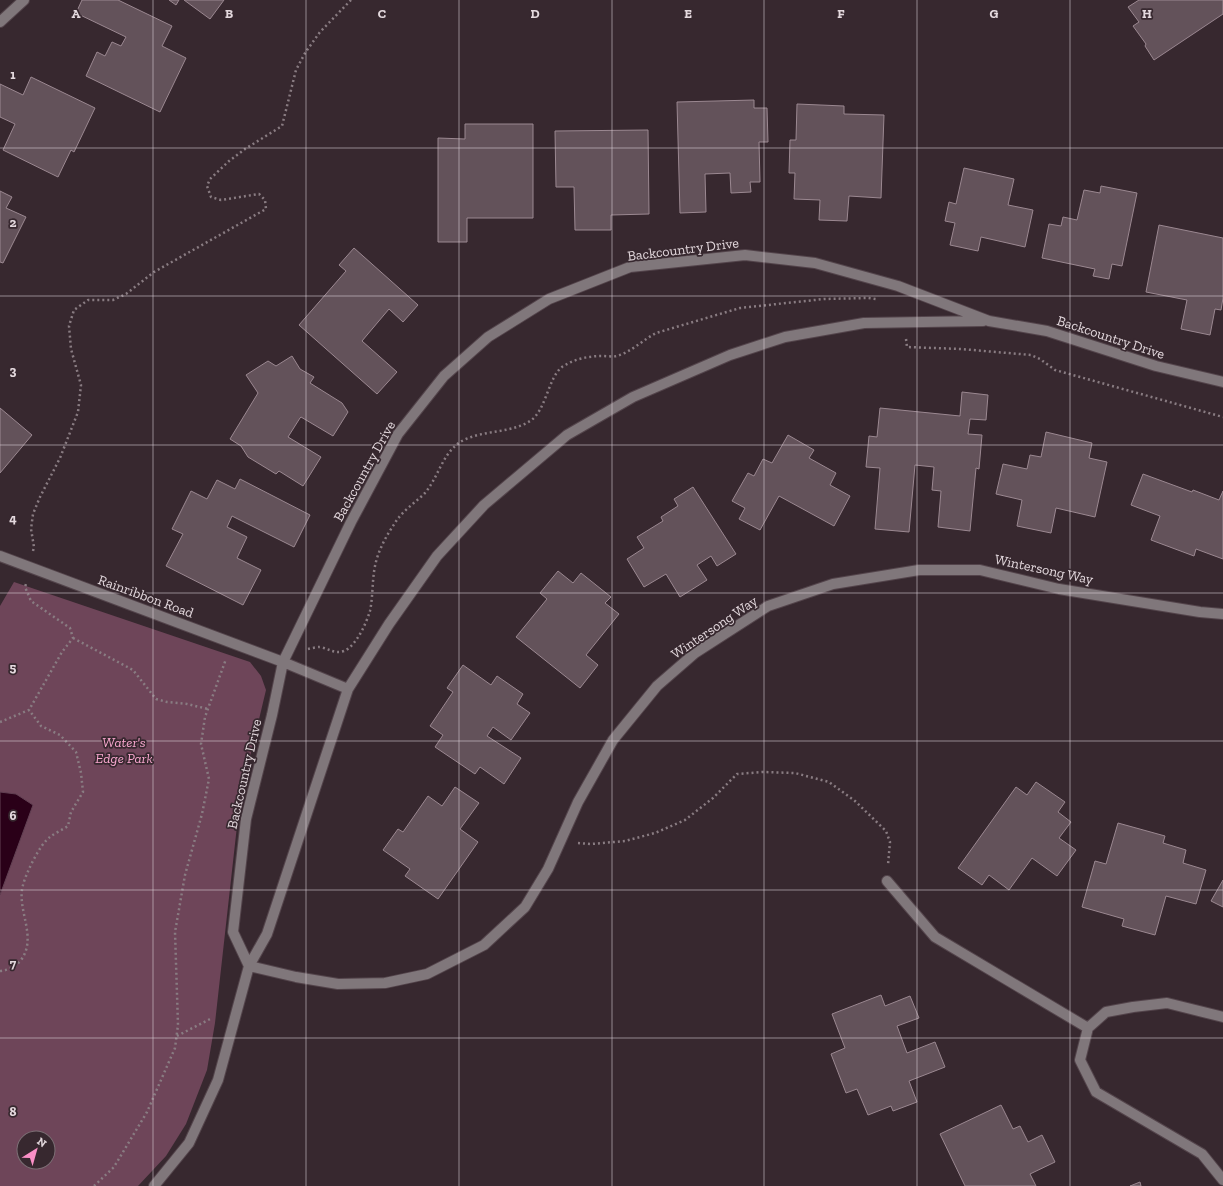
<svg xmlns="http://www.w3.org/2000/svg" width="1223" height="1186" font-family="'Zilla Slab',serif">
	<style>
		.green { fill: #6e4559; fill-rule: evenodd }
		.water { fill: #2a0018; stroke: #624153 }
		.building { fill: #63525a; stroke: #9b8891 }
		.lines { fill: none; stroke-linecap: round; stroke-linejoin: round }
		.minor-casing { stroke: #53444b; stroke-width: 12 }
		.path { stroke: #897c82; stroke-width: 2.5; stroke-dasharray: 2 3; stroke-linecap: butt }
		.minor { stroke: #80777b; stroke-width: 10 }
		.grid { fill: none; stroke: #e4d9de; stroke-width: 1; stroke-opacity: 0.55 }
		.labels { text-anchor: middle; stroke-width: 3.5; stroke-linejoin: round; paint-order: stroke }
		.street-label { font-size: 14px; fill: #e4d9de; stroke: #37282f }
		.park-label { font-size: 14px; font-style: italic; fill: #faa8d0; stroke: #37282f }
		.grid-label { font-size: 13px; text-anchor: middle; font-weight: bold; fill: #e4d9de; stroke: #37282f; stroke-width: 3.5; stroke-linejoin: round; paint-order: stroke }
	</style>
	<rect width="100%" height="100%" fill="#37282f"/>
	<path class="green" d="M 14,582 L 250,662 L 261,676 L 266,690 L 240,799 L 215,1023 L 207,1070 L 186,1124 L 166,1156 L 138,1186 L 0,1186 L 0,606 ZM 24,1138 L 48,1138 L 48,1162 L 24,1162 Z"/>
	<path class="water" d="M 0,792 L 16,794 L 33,805 L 0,895 Z"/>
	<path class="building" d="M 82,0 L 118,0 L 172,26 L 162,46 L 186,58 L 160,112 L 86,76 L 97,52 L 105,56 L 112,42 L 121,46 L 126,37 L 76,13 Z
		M 169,0 L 179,0 L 176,5 Z
		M 184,0 L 224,0 L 210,19 Z
		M 1139,0 L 1223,0 L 1223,14 L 1154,60 L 1145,46 L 1146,44 L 1133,26 L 1139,22 L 1128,7 Z
		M 31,77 L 95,108 L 74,152 L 71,150 L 58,177 L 3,150 L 15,124 L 0,117 L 0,84 L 23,95 Z
		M 754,100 L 754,108 L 767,108 L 768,142 L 759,142 L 760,182 L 750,182 L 751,192 L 731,193 L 730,173 L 705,174 L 706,212 L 680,213 L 677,102 Z
		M 797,104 L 844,106 L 844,114 L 884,115 L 881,198 L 849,196 L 847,221 L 819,220 L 820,200 L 794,199 L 795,173 L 789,173 L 790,140 L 796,140 Z
		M 465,124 L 533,124 L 533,218 L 467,218 L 467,242 L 438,242 L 438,138 L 465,139 Z
		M 648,130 L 649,214 L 611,215 L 611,230 L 575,230 L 574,187 L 556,187 L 555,131 Z
		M 964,168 L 1014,179 L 1008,205 L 1033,210 L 1025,247 L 981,237 L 978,251 L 950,245 L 955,223 L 945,221 L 949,202 L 956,204 Z
		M 1101,186 L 1137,193 L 1122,266 L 1112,264 L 1109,279 L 1093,276 L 1095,269 L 1042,258 L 1049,224 L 1061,226 L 1063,217 L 1077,220 L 1084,190 L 1100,193 Z
		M 0,191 L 12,197 L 6,208 L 26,217 L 3,263 L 0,262 Z
		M 1159,225 L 1223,238 L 1223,298 L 1221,310 L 1215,309 L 1210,335 L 1181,329 L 1187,300 L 1146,292 Z
		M 354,248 L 418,305 L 403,322 L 389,309 L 362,341 L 397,372 L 377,394 L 299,325 L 346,271 L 339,265 Z
		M 292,356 L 300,369 L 314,377 L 310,383 L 342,403 L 348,412 L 333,436 L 301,417 L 300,418 L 288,437 L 321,457 L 303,486 L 279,471 L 276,474 L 248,457 L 241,446 L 230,439 L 258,393 L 246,375 L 268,361 L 276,366 Z
		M 962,392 L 988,395 L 986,420 L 970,419 L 968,434 L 982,435 L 979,469 L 976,468 L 970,531 L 938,527 L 941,491 L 932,490 L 934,467 L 915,465 L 909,532 L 875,529 L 880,468 L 866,467 L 869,436 L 877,437 L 880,408 L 960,416 Z
		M 0,408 L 32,435 L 0,473 Z
		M 1046,432 L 1092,443 L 1089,458 L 1107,462 L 1095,517 L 1056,508 L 1051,533 L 1017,526 L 1022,500 L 996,494 L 1003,464 L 1027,469 L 1030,455 L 1041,457 Z
		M 788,435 L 814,450 L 809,458 L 836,473 L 830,485 L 850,496 L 834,526 L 779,496 L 760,530 L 739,519 L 745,508 L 732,501 L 748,473 L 754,476 L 763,459 L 772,463 Z
		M 1143,474 L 1192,492 L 1193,490 L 1219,500 L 1223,491 L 1223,559 L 1196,549 L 1194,556 L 1151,540 L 1160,516 L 1131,505 Z
		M 240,479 L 310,515 L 294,547 L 232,516 L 227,527 L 247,537 L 237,558 L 261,570 L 243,605 L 166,566 L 183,534 L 172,529 L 191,491 L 207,499 L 217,480 L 235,489 Z
		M 693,487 L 736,554 L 717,566 L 711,556 L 697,565 L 707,580 L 680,597 L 666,574 L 644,587 L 627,559 L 644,548 L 637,537 L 663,521 L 661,517 L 678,506 L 674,499 Z
		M 558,571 L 573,583 L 581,573 L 611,597 L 605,603 L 619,614 L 586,655 L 598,665 L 580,688 L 516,637 L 547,599 L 540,593 Z
		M 463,665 L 491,685 L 497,676 L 523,694 L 517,704 L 530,713 L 511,740 L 493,727 L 487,736 L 521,758 L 504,784 L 480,767 L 475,774 L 435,747 L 443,735 L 430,726 L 453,692 L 447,688 Z
		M 1036,782 L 1065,802 L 1058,812 L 1071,822 L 1059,838 L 1076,850 L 1057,876 L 1032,858 L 1009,890 L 989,875 L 982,885 L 958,868 L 1016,787 L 1027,795 Z
		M 455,787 L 479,803 L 460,829 L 478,842 L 438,899 L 405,876 L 410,869 L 383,850 L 398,829 L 403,832 L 428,796 L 442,806 Z
		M 1118,823 L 1165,836 L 1163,843 L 1186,850 L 1183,863 L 1206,870 L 1196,904 L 1166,896 L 1155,935 L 1122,926 L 1124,919 L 1082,907 L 1095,861 L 1106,864 Z
		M 1223,880 L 1223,907 L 1211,901 Z
		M 881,995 L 885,1006 L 910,996 L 919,1018 L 897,1026 L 907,1053 L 935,1042 L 945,1067 L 909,1081 L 917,1102 L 893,1111 L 891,1106 L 868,1115 L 857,1089 L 846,1093 L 831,1054 L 845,1048 L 832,1014 Z
		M 1001,1105 L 1013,1129 L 1020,1126 L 1028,1142 L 1042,1135 L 1055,1162 L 1030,1174 L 1036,1186 L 965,1186 L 940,1134 Z
		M 1140,1182 L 1141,1186 L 1130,1186 Z"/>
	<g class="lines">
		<g class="minor-casing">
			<path id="minor" d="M 0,22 L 24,0
				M 0,556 L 283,662 L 348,689
				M 887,881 L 935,937 L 1088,1028
				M 249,966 L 233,932 L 246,819 L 272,715 L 283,662 L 351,522 L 398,434 L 444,376 L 488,337 L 549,299 L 630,267 L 745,255 L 815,263 L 898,286 L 989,321 L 1047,331 L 1156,366 L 1223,382
				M 249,966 L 296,977 L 338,984 L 385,983 L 427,974 L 484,945 L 525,907 L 548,869 L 578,802 L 613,740 L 657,686 L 695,653 L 768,606 L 833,584 L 919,570 L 980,570 L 1059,589 L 1200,612 L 1223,614
				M 1223,1017 L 1167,1003 L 1133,1007 L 1106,1012 L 1088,1028 L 1080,1060 L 1096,1092 L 1202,1154 L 1223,1180
				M 154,1186 L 189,1143 L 218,1080 L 249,966 L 267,934 L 348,689 L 389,624 L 437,556 L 484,505 L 567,435 L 633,397 L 730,355 L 785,337 L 864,323 L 983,321"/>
		</g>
		<path class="path" d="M 906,339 L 907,347 L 961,349 L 1031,355 L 1040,359 L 1055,370 L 1223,417
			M 33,551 L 34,547 L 31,529 L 33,514 L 40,497 L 60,458 L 78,412 L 81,385 L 71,349 L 69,326 L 74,310 L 88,300 L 113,300 L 126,294 L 154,272 L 266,209 L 265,200 L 259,194 L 221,200 L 211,197 L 207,186 L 210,179 L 229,161 L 245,149 L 282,126 L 296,70 L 305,53 L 320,32 L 351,0
			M 73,638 L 133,670 L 156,699 L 167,702 L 187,704 L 208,709
			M 308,649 C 312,648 317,647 320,647 C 329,649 335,654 344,651 C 356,646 366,624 370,611 C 373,597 372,581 375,566 C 378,551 386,536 395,523 C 402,511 415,503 425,493 C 440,475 443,449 466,439 C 487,430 511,433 530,421 C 546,411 548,378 562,367 C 574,359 588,356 602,356 C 607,356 612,357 617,356 C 631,352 643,340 656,333 L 740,308 L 824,299 L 868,298 L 876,299
			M 0,722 L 29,710 L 62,652 L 73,638 L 70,628 L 31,601 L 25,587 L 26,584
			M 578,843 L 591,844 L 625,841 L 655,833 L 685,820 L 713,798 L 737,774 L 763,772 L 795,773 L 829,782 L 855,801 L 886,831 L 890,842 L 888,865
			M 0,971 C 9,970 15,967 21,960 C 38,937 16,909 23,885 C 26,873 40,844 50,837 C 55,833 62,830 68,826 L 71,812 L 83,792 L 81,773 L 76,752 L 60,735 L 41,726 L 29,710
			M 177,1036 L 212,1018
			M 94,1186 L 114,1167 L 147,1112 L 175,1048 L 178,1025 L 175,932 L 185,875 L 202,814 L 209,779 L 201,744 L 205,717 L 226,659"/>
		<use href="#minor" class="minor"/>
	</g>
	<path class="grid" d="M 153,0 L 153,1186M 306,0 L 306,1186M 459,0 L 459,1186M 612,0 L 612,1186M 764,0 L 764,1186M 917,0 L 917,1186M 1070,0 L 1070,1186M 0,148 L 1223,148M 0,296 L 1223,296M 0,445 L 1223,445M 0,593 L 1223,593M 0,741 L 1223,741M 0,890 L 1223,890M 0,1038 L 1223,1038"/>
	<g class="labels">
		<g class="street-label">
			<text transform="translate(683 249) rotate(-7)" y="5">Backcountry Drive</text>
			<text transform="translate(1111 337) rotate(18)" y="5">Backcountry Drive</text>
			<text transform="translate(364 471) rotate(-61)" y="5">Backcountry Drive</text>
			<text transform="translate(1044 569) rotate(12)" y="5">Wintersong Way</text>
			<text transform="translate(146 596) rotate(20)" y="5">Rainribbon Road</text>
			<text transform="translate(714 627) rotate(-34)" y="5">Wintersong Way</text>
			<text transform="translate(244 774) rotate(-77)" y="5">Backcountry Drive</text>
		</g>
		<g class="park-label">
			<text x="124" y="747">Water's<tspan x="124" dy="16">Edge Park</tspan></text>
		</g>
	</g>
	<g class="grid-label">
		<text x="76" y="18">A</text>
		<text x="229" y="18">B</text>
		<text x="382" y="18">C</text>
		<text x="535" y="18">D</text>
		<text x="688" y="18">E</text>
		<text x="841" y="18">F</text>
		<text x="994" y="18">G</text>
		<text x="1147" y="18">H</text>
		<text x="13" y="79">1</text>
		<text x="13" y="227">2</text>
		<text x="13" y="375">3</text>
		<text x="13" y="523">4</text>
		<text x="13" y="672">5</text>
		<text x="13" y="820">6</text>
		<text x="13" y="968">7</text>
		<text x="13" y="1116">8</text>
	</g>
	<g transform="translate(36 1150) rotate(37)"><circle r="19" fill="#37282f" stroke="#7c6f75"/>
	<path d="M0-3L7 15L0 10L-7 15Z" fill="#fa8fc6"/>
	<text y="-6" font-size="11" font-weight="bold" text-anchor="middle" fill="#e4d9de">N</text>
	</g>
</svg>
